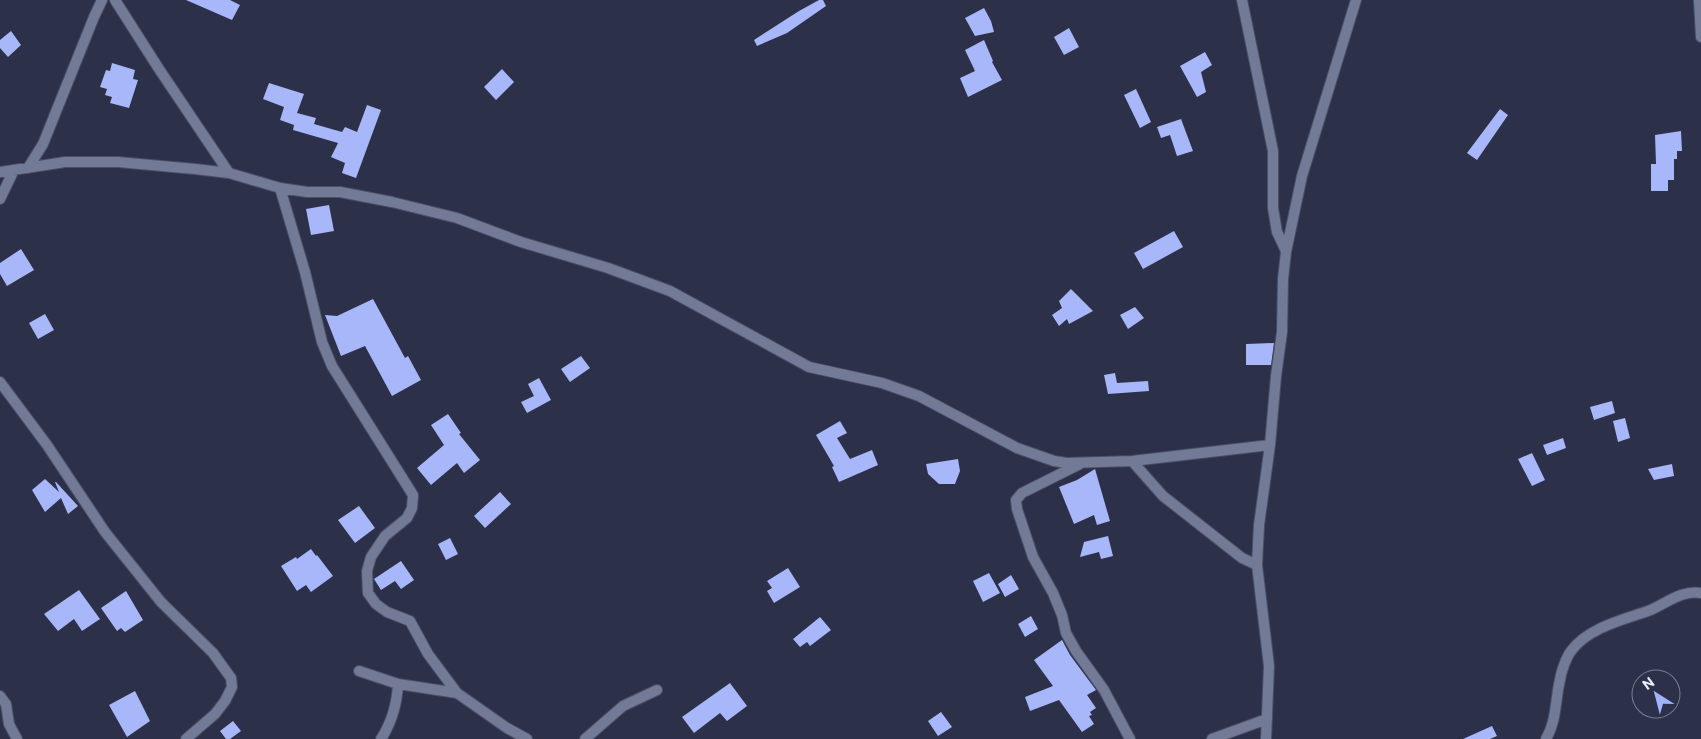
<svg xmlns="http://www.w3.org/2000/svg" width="1701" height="739" font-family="Commissioner,sans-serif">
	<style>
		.building { fill: #a7b7f9 }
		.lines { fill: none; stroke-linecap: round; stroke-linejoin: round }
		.minor-casing { stroke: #4a4f66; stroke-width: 12 }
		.minor { stroke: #737a96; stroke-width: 10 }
	</style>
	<rect width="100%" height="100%" fill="#2c3149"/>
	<path class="building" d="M 186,0 L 230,0 L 240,5 L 232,20 Z
		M 819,0 L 823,0 L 826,6 L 787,33 L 757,46 L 754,40 L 799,11 Z
		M 984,8 L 991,21 L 994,32 L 975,36 L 965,18 Z
		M 1069,28 L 1079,47 L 1064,55 L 1054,37 Z
		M 11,31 L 21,45 L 8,57 L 0,48 L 0,40 Z
		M 984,40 L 993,61 L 992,62 L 1002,80 L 968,97 L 960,78 L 975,71 L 965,50 Z
		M 1205,52 L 1212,65 L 1201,72 L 1206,92 L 1197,97 L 1180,66 Z
		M 112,63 L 135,70 L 133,79 L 138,80 L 129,108 L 110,103 L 112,97 L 105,95 L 107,89 L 100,87 L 106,70 L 110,71 Z
		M 502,69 L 514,82 L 496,100 L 484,87 Z
		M 269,83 L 304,94 L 297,113 L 316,118 L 314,124 L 342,132 L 345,127 L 357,132 L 367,105 L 381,110 L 356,178 L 342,173 L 345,163 L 331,157 L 338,143 L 293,130 L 294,125 L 280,120 L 284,107 L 263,99 Z
		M 1136,89 L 1151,122 L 1140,128 L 1124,95 Z
		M 1500,109 L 1508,115 L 1477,160 L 1467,153 Z
		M 1181,119 L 1193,151 L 1177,156 L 1170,135 L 1161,138 L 1157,127 Z
		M 1681,131 L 1682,151 L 1677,151 L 1677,159 L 1674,159 L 1674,180 L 1668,180 L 1668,191 L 1651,191 L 1651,164 L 1656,164 L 1655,135 Z
		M 329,205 L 334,231 L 311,235 L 306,209 Z
		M 1174,231 L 1183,247 L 1143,269 L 1134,253 Z
		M 21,249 L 34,270 L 7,286 L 0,274 L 0,263 Z
		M 1071,289 L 1093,311 L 1069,324 L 1067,319 L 1059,326 L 1052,315 L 1062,308 L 1059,301 Z
		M 373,299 L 405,358 L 408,356 L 421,380 L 392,396 L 365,346 L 341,356 L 325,315 L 337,316 Z
		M 1135,307 L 1144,318 L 1128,329 L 1120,315 Z
		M 45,314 L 54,330 L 38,339 L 29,323 Z
		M 1274,343 L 1271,365 L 1246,365 L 1246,344 Z
		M 581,356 L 590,368 L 570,382 L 561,369 Z
		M 1115,373 L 1117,383 L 1148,381 L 1149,391 L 1108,394 L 1104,375 Z
		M 539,378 L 551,400 L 527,413 L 521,402 L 534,396 L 528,384 Z
		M 1612,401 L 1615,413 L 1594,420 L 1590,407 Z
		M 448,414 L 461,433 L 459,434 L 480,460 L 464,473 L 457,463 L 431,485 L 417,468 L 444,445 L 431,425 Z
		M 1625,418 L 1630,438 L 1618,442 L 1613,421 Z
		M 840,421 L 847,433 L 837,438 L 850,459 L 872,450 L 878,465 L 839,482 L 832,467 L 834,466 L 816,435 Z
		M 1563,438 L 1566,448 L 1547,455 L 1543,445 Z
		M 1532,453 L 1545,480 L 1532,486 L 1518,459 Z
		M 958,459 L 960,471 L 955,484 L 939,484 L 928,474 L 926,464 Z
		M 1672,464 L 1674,476 L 1654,480 L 1648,469 Z
		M 1095,469 L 1110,521 L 1097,525 L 1094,515 L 1074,524 L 1059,487 L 1077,480 Z
		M 45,479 L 59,492 L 55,482 L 56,482 L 78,506 L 68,514 L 61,498 L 45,512 L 32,490 Z
		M 500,492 L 511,504 L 485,528 L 474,516 Z
		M 359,506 L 375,528 L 355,543 L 338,520 Z
		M 1108,536 L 1113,556 L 1101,559 L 1099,552 L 1080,557 L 1084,542 Z
		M 450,538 L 458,554 L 446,560 L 438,544 Z
		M 311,549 L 316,556 L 317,555 L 333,576 L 311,592 L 306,585 L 297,591 L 281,566 L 296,557 L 297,559 Z
		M 401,561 L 414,580 L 401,589 L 395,581 L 381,590 L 374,579 Z
		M 788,568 L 800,587 L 774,603 L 767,591 L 772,588 L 767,581 Z
		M 989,573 L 1000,593 L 983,602 L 973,581 Z
		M 1011,575 L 1019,589 L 1005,597 L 998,584 Z
		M 79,590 L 100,619 L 82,631 L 74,619 L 58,631 L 44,614 Z
		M 126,591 L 143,620 L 125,632 L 121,628 L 117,631 L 101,608 Z
		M 1031,616 L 1038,629 L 1025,637 L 1018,624 Z
		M 820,617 L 831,630 L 810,646 L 807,642 L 800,647 L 793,639 Z
		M 1062,640 L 1070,655 L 1096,690 L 1087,695 L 1096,708 L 1090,712 L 1092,715 L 1089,716 L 1094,724 L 1082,732 L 1059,700 L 1030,711 L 1025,697 L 1053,686 L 1034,660 Z
		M 730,683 L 747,706 L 727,721 L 720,713 L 694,733 L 682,717 Z
		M 135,691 L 150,721 L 127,737 L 109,705 Z
		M 941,712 L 952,727 L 938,736 L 928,721 Z
		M 233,721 L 241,731 L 230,739 L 226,739 L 220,731 Z
		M 1492,726 L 1497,736 L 1490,739 L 1463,739 Z"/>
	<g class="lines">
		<g class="minor-casing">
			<path id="minor" d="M 115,0 L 159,69 L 229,173
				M 1242,0 L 1273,151 L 1273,208 L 1277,232 L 1286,251
				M 1699,0 L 1701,37
				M 28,168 L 43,144 L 94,17 L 102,0
				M 0,172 L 65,162 L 118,162 L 195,169 L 229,173 L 280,188 L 307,192 L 340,192 L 392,202 L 457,218 L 521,242 L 608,268 L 670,291 L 809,367 L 882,383 L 919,396 L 1017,448 L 1054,461 L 1067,463 L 1132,461 L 1270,445
				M 280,188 L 305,272 L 322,342 L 332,366 L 413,495 L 412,508 L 407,518 L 385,536 L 371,557 L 367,571 L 368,593 L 376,604 L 387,612 L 410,621 L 428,654 L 457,693 L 507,728 L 527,739
				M 0,199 L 14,170
				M 0,382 L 47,445 L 105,532 L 161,602 L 213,653 L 231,678 L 232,687 L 225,701 L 215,714 L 186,739
				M 1132,461 L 1163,496 L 1242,558 L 1257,565
				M 1080,464 L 1022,493 L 1016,500 L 1017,509 L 1033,557 L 1053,593 L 1062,615 L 1066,633 L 1076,651 L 1104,690 L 1130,739
				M 359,671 L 398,684 L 457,693
				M 0,696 L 6,704 L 9,724 L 17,739
				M 381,739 C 392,722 397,704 398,684
				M 585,739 L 623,706 L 657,690
				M 1212,739 L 1267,719
				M 1266,739 L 1269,666 L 1257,565 L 1259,525 L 1270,445 L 1276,376 L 1282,332 L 1283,279 L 1286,252 L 1302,176 L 1356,0
				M 1546,739 C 1557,720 1555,700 1560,680 C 1561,672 1566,658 1571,651 C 1588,628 1622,620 1648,611 C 1666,604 1680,590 1701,593"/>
		</g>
		<use href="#minor" class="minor"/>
	</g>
	<g transform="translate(1656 694) rotate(324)"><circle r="24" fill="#2c3149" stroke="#787c91"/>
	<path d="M0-4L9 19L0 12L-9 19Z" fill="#a1b3fd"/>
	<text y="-8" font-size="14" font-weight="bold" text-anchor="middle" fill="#e9edfc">N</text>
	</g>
</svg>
